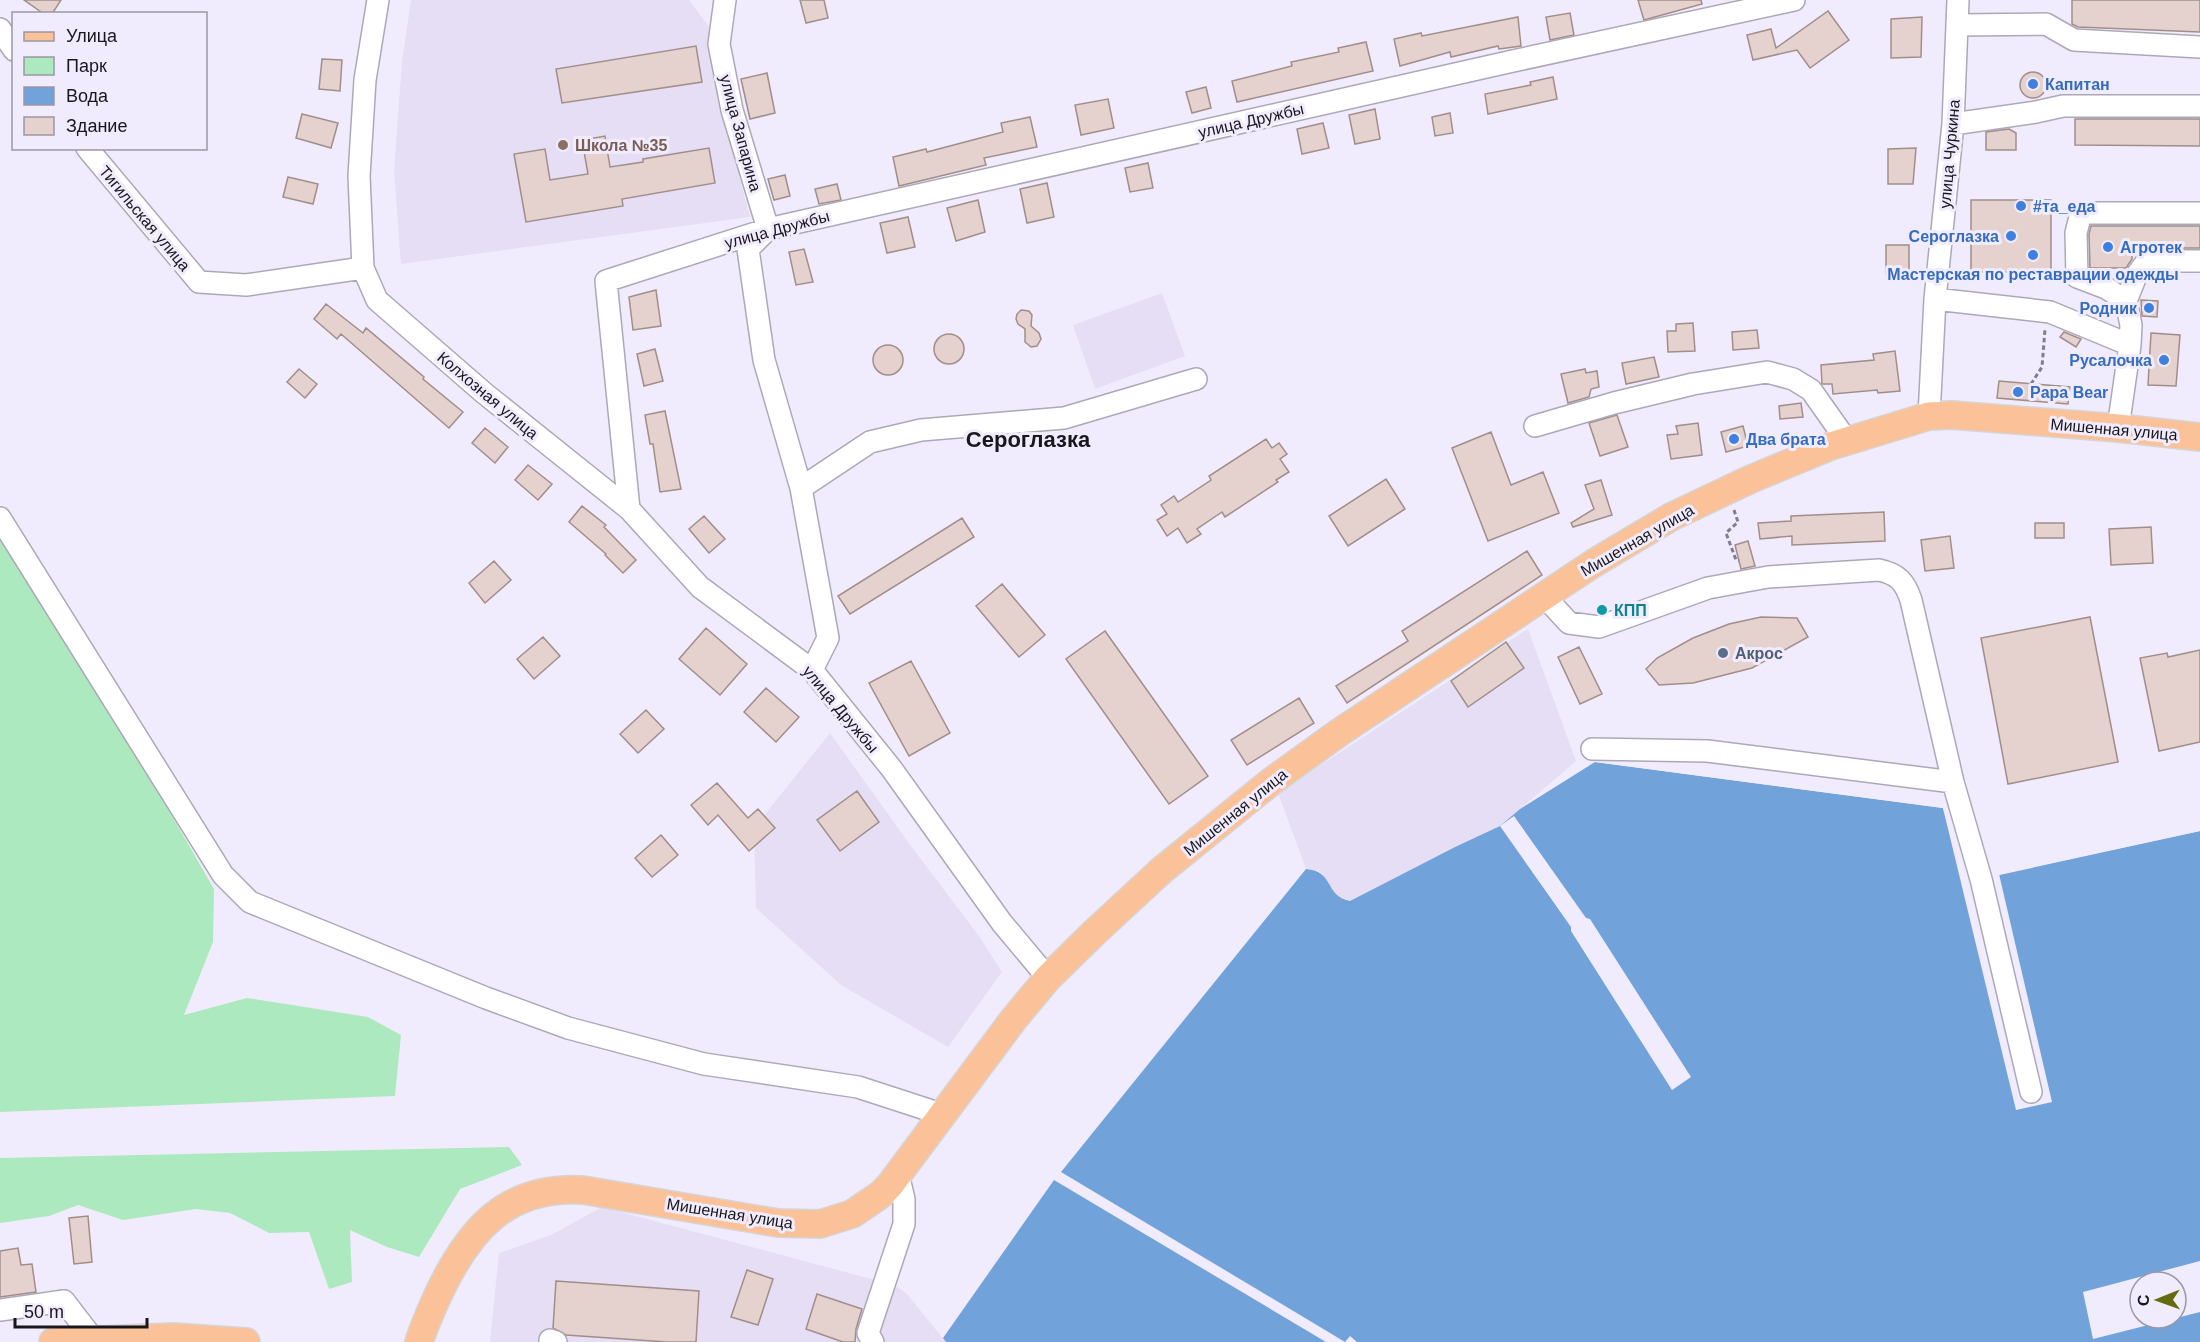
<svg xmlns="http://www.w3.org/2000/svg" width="2200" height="1342" font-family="Arial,sans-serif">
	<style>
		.built { fill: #e5def5 }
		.green { fill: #ade9bf }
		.water { fill: #71a3da; fill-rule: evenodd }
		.pier { fill: #f1ecfd; fill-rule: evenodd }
		.building { fill: #e5d1ce; stroke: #a08e8b; stroke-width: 1.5 }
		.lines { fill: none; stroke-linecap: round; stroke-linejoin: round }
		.minor-casing { stroke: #ada8b8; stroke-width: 24 }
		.major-casing { stroke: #d6d5d6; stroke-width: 30 }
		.path { stroke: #817d89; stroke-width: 3; stroke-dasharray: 4.5 3; stroke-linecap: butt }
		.minor { stroke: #fff; stroke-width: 21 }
		.major { stroke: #fbc198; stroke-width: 27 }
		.shop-dot { fill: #3f7fe0; stroke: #f1ecfd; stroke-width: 2 }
		.education-dot { fill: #8d6e63; stroke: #f1ecfd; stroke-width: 2 }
		.culture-dot { fill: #0f9aa8; stroke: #f1ecfd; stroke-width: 2 }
		.service-dot { fill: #5c6f8a; stroke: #f1ecfd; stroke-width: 2 }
		.labels { text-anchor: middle; stroke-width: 6; stroke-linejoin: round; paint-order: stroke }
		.shop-label { font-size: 16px; font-weight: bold; fill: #366cbe; stroke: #f1ecfd; text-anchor: start }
		.street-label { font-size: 16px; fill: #19171d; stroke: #f1ecfd }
		.education-label { font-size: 16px; font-weight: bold; fill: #785e54; stroke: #f1ecfd; text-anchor: start }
		.culture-label { font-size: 16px; font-weight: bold; fill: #0d838f; stroke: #f1ecfd; text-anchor: start }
		.service-label { font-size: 16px; font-weight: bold; fill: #4e5e75; stroke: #f1ecfd; text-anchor: start }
		.district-label { font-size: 22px; font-weight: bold; fill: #19171d; stroke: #f1ecfd }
	</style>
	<rect width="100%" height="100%" fill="#f1ecfd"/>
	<path class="built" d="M 411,0 L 689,0 L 710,28 L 724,120 L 750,217 L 401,264 L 394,171 L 402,61 Z
		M 1162,293 L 1185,356 L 1095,389 L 1073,325 Z
		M 1528,629 L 1576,761 L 1500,826 L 1455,847 L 1350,901 L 1336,896 L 1323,874 L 1317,870 L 1306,869 L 1278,793 Z
		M 830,733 L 911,846 L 979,936 L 1002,972 L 948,1047 L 841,985 L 756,908 L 754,828 Z
		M 602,1207 L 894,1285 L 906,1293 L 946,1342 L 490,1342 L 499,1253 L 551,1235 Z"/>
	<path class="green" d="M 0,540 L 33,581 L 113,713 L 214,889 L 213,942 L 184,1015 L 247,998 L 368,1017 L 401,1035 L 395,1096 L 0,1112 Z
		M 509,1147 L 522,1165 L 460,1189 L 419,1257 L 387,1247 L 350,1230 L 352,1282 L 329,1289 L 309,1232 L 269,1233 L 230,1213 L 196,1209 L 123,1220 L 78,1205 L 49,1216 L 0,1223 L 0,1158 Z"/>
	<path class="water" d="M 1595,762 L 1943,808 L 1963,883 L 2200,831 L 2200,1342 L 1357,1342 L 1350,1336 L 1345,1342 L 1061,1172 L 1306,869 C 1335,871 1324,896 1350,901 L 1455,847 L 1500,826 L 1520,809 ZM 2140,1282 L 2176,1282 L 2176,1318 L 2140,1318 Z
		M 1054,1180 L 1326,1342 L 946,1342 L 943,1338 Z"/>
	<path class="pier" d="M 1595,759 L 1944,805 L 1950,816 L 1965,879 L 2200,828 L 2200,831 L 1999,874 L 2052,1102 L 2016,1110 L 1943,808 L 1595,762 L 1594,760 Z
		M 1514,816 L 1586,918 L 1590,919 L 1691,1077 L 1672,1090 L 1571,931 L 1571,927 L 1500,826 Z
		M 2200,1261 L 2200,1312 L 2093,1339 L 2083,1292 ZM 2140,1282 L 2176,1282 L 2176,1318 L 2140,1318 Z"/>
	<path class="building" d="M 24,0 L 61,0 L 52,14 L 44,14 Z
		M 800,0 L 824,0 L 828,18 L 806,23 Z
		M 1638,0 L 1701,0 L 1702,4 L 1644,20 Z
		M 2072,0 L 2200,0 L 2200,32 L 2078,27 L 2072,24 Z
		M 1828,11 L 1849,40 L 1810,68 L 1797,50 L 1753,60 L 1747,35 L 1771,29 L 1776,48 Z
		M 1570,13 L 1574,35 L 1550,40 L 1546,17 Z
		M 1518,17 L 1521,46 L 1499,49 L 1498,46 L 1451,57 L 1450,52 L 1400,66 L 1394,39 L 1421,33 L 1422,36 Z
		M 1922,17 L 1921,57 L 1891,58 L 1891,19 Z
		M 1366,42 L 1373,71 L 1237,102 L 1232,81 L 1292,66 L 1291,62 L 1339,52 L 1338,48 Z
		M 696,46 L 702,82 L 562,103 L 556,69 Z
		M 322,59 L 342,60 L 340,91 L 319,89 Z
		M2020 85a13 13 0 1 1 26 0a13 13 0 1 1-26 0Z
		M 767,73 L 775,113 L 750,119 L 741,79 Z
		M 1553,77 L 1557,99 L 1488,114 L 1485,94 L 1531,85 L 1530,82 Z
		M 1206,87 L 1211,108 L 1192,113 L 1186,92 Z
		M 1108,99 L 1114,128 L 1081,135 L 1075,105 Z
		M 1375,109 L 1380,139 L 1355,144 L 1349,115 Z
		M 1450,113 L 1453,133 L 1435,136 L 1432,117 Z
		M 302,114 L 338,123 L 331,148 L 296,138 Z
		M 1030,117 L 1037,147 L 984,158 L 986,165 L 899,186 L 893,157 L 926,149 L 927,152 L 1003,132 L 1001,123 Z
		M 2075,119 L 2200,119 L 2200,146 L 2075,145 Z
		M 1323,123 L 1329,148 L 1302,154 L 1297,129 Z
		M 2009,129 L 2016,133 L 2016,150 L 1986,150 L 1986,132 Z
		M 605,136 L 610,167 L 643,162 L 643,159 L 709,148 L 715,183 L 622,199 L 623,206 L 526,222 L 514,154 L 545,149 L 550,180 L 588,174 L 582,140 Z
		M 1916,148 L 1913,184 L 1888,184 L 1888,149 Z
		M 1148,163 L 1153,188 L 1130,192 L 1125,168 Z
		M 785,175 L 790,196 L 774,200 L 768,179 Z
		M 288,177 L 318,184 L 313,204 L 283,197 Z
		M 1047,183 L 1054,217 L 1027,223 L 1020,189 Z
		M 837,184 L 841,200 L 819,204 L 815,189 Z
		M 978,200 L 985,232 L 956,241 L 947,208 Z
		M 1971,200 L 2051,200 L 2051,272 L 1971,272 Z
		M 908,217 L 915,247 L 887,253 L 880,223 Z
		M 2091,226 L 2200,226 L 2200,248 L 2146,248 L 2132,254 L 2132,259 L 2126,268 L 2090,268 L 2089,234 Z
		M 1886,245 L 1909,245 L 1909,274 L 1886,274 Z
		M 804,249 L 813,282 L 796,285 L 789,252 Z
		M 656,290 L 661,326 L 633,330 L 629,297 Z
		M 2141,300 L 2158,301 L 2157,317 L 2142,316 Z
		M 326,304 L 363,333 L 366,328 L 424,377 L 423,379 L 463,412 L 449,428 L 341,334 L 337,339 L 314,319 Z
		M 1021,310 L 1029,311 L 1032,315 L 1031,326 L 1039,333 L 1041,339 L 1037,346 L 1031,347 L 1025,342 L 1025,329 L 1018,324 L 1016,319 L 1017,314 Z
		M 1693,323 L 1695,351 L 1668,352 L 1667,331 L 1676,331 L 1676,324 Z
		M 1757,330 L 1759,348 L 1733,350 L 1732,332 Z
		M 2064,332 L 2081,339 L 2076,347 L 2060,337 Z
		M 2151,333 L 2180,335 L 2176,386 L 2148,385 Z
		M934 349a15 15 0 1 1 30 0a15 15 0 1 1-30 0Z
		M873 360a15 15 0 1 1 30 0a15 15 0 1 1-30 0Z
		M 655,349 L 663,381 L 644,386 L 637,354 Z
		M 1895,351 L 1900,391 L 1878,393 L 1877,390 L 1833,394 L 1832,384 L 1822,384 L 1821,365 L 1874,360 L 1873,354 Z
		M 1654,357 L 1659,377 L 1626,384 L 1622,363 Z
		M 299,369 L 317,384 L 305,398 L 287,382 Z
		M 1585,369 L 1586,373 L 1597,371 L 1599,387 L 1591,389 L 1589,397 L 1568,403 L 1561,374 Z
		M 1999,381 L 2070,387 L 2068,404 L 1997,398 Z
		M 1801,403 L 1803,417 L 1780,419 L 1779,406 Z
		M 665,411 L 681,489 L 660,492 L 653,444 L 650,444 L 645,415 Z
		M 1617,415 L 1628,447 L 1600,456 L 1589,423 Z
		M 1698,423 L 1702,455 L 1671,459 L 1667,435 L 1678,434 L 1676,426 Z
		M 1743,426 L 1748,446 L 1726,452 L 1721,432 Z
		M 485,428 L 508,447 L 495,463 L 472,443 Z
		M 1491,432 L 1511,485 L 1543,472 L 1559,513 L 1488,541 L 1452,448 Z
		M 1266,439 L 1272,448 L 1279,443 L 1287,454 L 1280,459 L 1289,472 L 1276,480 L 1278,482 L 1225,517 L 1222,512 L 1197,529 L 1201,534 L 1187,543 L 1178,528 L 1167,536 L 1157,520 L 1167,514 L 1161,505 L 1174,496 L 1178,502 L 1211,480 L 1209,476 Z
		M 528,465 L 552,484 L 538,500 L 515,480 Z
		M 1386,479 L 1405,509 L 1348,546 L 1329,516 Z
		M 1601,480 L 1612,515 L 1573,527 L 1571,523 L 1594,509 L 1585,485 Z
		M 582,506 L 606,525 L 604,527 L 636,560 L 623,573 L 605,555 L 606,554 L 569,522 Z
		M 1884,512 L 1885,541 L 1792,545 L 1792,536 L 1760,539 L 1758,523 L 1791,521 L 1791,516 Z
		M 704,516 L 725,539 L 709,553 L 689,529 Z
		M 962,518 L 974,537 L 850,614 L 838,596 Z
		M 2035,523 L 2064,523 L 2064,538 L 2035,538 Z
		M 2151,527 L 2153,563 L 2111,565 L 2109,529 Z
		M 1950,536 L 1954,568 L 1925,571 L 1921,540 Z
		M 1748,541 L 1755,566 L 1741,569 L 1735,545 Z
		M 1527,551 L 1542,575 L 1347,703 L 1336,686 L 1408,641 L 1402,631 Z
		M 494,561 L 511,580 L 485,603 L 469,583 Z
		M 1002,584 L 1045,635 L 1019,657 L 976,606 Z
		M 1761,617 L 1797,618 L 1808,637 L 1752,668 L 1693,683 L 1659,685 L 1646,669 L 1657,658 L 1693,638 L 1729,624 Z
		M 2090,617 L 2118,762 L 2008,784 L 1981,638 Z
		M 706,628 L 747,664 L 720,695 L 679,659 Z
		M 1105,631 L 1208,776 L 1169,804 L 1066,659 Z
		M 543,637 L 560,656 L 534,679 L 517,659 Z
		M 1506,642 L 1524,668 L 1468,707 L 1451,681 Z
		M 1579,647 L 1602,694 L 1580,704 L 1558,657 Z
		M 2200,650 L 2200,742 L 2159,751 L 2140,658 L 2167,653 L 2168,657 Z
		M 911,661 L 950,733 L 909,756 L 869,683 Z
		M 766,688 L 799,717 L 776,742 L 744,712 Z
		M 1299,698 L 1314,723 L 1247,765 L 1231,740 Z
		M 646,710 L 664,729 L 638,753 L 620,734 Z
		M 717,783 L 748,818 L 758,809 L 775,828 L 749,851 L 718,815 L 708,825 L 691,805 Z
		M 857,791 L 879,822 L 840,851 L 817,820 Z
		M 661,835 L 678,855 L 652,877 L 635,858 Z
		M 88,1216 L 92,1262 L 74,1264 L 69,1218 Z
		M 18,1248 L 21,1265 L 32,1264 L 36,1292 L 0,1297 L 0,1251 Z
		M 747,1270 L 773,1279 L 758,1325 L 731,1317 Z
		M 556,1281 L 699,1291 L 696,1342 L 667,1342 L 566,1335 L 553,1328 Z
		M 817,1294 L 862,1309 L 856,1329 L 855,1342 L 843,1342 L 806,1329 Z"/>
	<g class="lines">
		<g class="minor-casing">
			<path id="minor" d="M 725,0 L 719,44 L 732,110 L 768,229 L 748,249 L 764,360 L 801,488 L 828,638 L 812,670
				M 1957,25 L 2046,24 L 2074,40 L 2200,47
				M 0,29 L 14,50
				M 1953,124 L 2036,112 L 2063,106 L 2200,106
				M 87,148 L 199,282 L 246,285 L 363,268 L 359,176 L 365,80 L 378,0
				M 363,268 L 377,300 L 484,393 L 629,509
				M 1935,299 L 2050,312 L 2130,345
				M 2126,301 L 2136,276 L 2147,261 L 2200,261
				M 1929,416 L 1935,299 L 1953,124 L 1958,0
				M 1535,426 L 1614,403 L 1693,384 L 1767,372 L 1793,379 L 1811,390 L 1847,441
				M 2118,428 L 2130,345 L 2131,325 L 2126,301 L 2106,288 L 2077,277 L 2076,233 L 2081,213 L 2200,213
				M 801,488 L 870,442 L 921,430 L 1064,418 L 1196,379
				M 0,518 L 223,875 L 250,902 L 486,998 L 568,1028 L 704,1064 L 858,1087 L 941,1114
				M 1544,596 L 1569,623 L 1599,627 L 1708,588 L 1768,577 L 1879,570 C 1898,574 1905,582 1911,600 L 1953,782
				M 1592,749 L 1707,751 L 1953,782 L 1981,879 L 2031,1092
				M 1048,978 L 1002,923 L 891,768 L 812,670 L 700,587 L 629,509 L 606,281 L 768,229 L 1513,61 L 1794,0
				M 0,1310 L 64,1301 L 94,1340
				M 550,1340 L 556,1342
				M 873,1342 L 868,1333 L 904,1224 L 904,1199 L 898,1174"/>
		</g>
		<g class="major-casing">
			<path id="major" d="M 53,1342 L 173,1337 L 246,1342
				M 419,1342 C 424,1326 431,1311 438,1295 C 468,1231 506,1185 583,1190 L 778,1223 L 820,1224 L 852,1214 L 880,1195 L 890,1185 L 1013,1020 L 1048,978 L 1096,931 L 1162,870 L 1272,781 L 1340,732 L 1594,563 L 1671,517 L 1751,479 L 1831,446 L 1929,416 L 1952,415 L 2118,428 L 2200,437"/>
		</g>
		<path class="path" d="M 2031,384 L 2042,367 L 2045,329
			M 1734,510 L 1738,522 L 1726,533 L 1736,560 L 1739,560"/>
		<use href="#minor" class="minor"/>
		<use href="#major" class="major"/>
	</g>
	<g class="shop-dot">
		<circle cx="2033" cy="84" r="6"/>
		<circle cx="2021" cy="206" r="6"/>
		<circle cx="2011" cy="236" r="6"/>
		<circle cx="2108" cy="247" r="6"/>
		<circle cx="2033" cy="255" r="6"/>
		<circle cx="2149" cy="308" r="6"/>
		<circle cx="2164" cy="360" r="6"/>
		<circle cx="2018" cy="392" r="6"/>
		<circle cx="1734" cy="439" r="6"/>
	</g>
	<circle class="education-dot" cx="563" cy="145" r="6"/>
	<circle class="culture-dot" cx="1602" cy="610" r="6"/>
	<circle class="service-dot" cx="1723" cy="653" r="6"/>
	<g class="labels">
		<g class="shop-label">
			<text x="2045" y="90">Капитан</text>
			<text x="2033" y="212">#та_еда</text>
			<text x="1999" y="242" text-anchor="end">Сероглазка</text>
			<text x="2120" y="253">Агротек</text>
			<text x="2033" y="280" text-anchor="middle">Мастерская по реставрации одежды</text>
			<text x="2137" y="314" text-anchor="end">Родник</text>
			<text x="2152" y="366" text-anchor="end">Русалочка</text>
			<text x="2030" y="398">Papa Bear</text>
			<text x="1746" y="445">Два брата</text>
		</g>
		<g class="street-label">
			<text transform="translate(1251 120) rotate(-13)" y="6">улица Дружбы</text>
			<text transform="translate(741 133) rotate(75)" y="6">улица Запарина</text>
			<text transform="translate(1949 154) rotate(-85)" y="6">улица Чуркина</text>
			<text transform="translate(145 218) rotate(50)" y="6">Тигильская улица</text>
			<text transform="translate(777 229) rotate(-15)" y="6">улица Дружбы</text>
			<text transform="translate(488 395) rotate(40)" y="6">Колхозная улица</text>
			<text transform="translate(2114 429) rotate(5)" y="6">Мишенная улица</text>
			<text transform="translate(1637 540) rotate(-30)" y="6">Мишенная улица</text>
			<text transform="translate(841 709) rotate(50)" y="6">улица Дружбы</text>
			<text transform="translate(1235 812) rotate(-39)" y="6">Мишенная улица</text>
			<text transform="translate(730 1213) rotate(9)" y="6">Мишенная улица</text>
		</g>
		<g class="education-label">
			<text x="575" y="151">Школа №35</text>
		</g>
		<g class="culture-label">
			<text x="1614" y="616">КПП</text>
		</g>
		<g class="service-label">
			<text x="1735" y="659">Акрос</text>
		</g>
		<g class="district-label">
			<text x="1028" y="447">Сероглазка</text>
		</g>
	</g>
	<rect x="12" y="12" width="195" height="138" fill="#f1ecfd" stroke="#9b97a3" stroke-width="1.5"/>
	<rect x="24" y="32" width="30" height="9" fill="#fbc198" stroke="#9b97a3" stroke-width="1.5"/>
	<text x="66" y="42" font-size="18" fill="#19171d">Улица</text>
	<rect x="24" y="57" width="30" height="18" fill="#ade9bf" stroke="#9b97a3" stroke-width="1.5"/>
	<text x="66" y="72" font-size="18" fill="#19171d">Парк</text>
	<rect x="24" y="87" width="30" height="18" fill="#71a3da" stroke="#9b97a3" stroke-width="1.5"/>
	<text x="66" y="102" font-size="18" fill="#19171d">Вода</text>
	<rect x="24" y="117" width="30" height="18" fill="#e5d1ce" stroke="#9b97a3" stroke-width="1.5"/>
	<text x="66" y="132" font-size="18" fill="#19171d">Здание</text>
	<g transform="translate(2158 1300) rotate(269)"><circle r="28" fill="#f1ecfd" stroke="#9b97a3" stroke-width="1.5"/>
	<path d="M0-4.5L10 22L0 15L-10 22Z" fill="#656a0c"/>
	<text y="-9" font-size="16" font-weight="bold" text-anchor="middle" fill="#19171d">С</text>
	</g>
	<path d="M15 1318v9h132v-9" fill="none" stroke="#19171d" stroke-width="3"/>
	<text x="24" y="1318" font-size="18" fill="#19171d" stroke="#f1ecfd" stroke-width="4.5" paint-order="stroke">50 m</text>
</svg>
